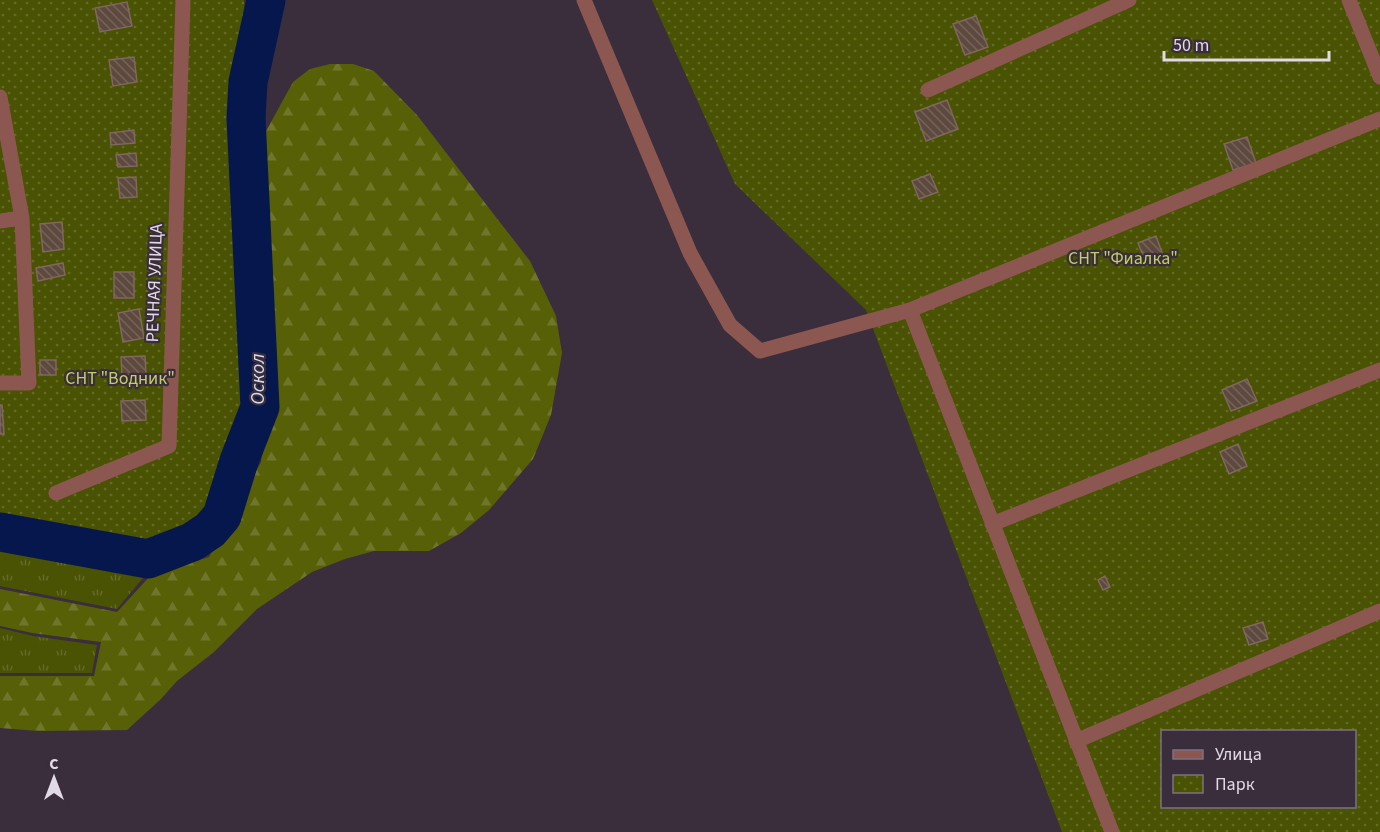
<svg xmlns="http://www.w3.org/2000/svg" width="1380" height="832" font-family="'Source Sans 3',sans-serif">
	<style>
		.grass { fill: url(#grass-tufts) }
		.forest { fill: url(#forest-firs) }
		.park { fill: url(#park-dots); fill-rule: evenodd }
		.lines { fill: none; stroke-linecap: round; stroke-linejoin: round }
		.river { stroke: #06174e; stroke-width: 39 }
		.building { fill: url(#building-back-hatch); stroke: #7f685e; stroke-width: 1.5 }
		.minor { stroke: #8d5751; stroke-width: 15 }
		.labels { text-anchor: middle; stroke-width: 4.5; stroke-linejoin: round; paint-order: stroke }
		.park-label { font-size: 18px; fill: #c1cf64; stroke: #3a2d3c }
		.street-label { font-size: 18px; fill: #e1d9e3; stroke: #3a2d3c }
		.water-label { font-size: 20px; font-style: italic; fill: #d4ddef; stroke: #3a2d3c }
	</style>
	<defs>
		<pattern id="grass-tufts" width="24" height="20" patternUnits="userSpaceOnUse" patternTransform="scale(1.5)"><rect width="24" height="20" fill="#4a5203"/><path d="M3 7l-1-3M5 7V3M7 7l1-3M15 17l-1-3M17 17v-4M19 17l1-3" fill="none" stroke="#646a28"/></pattern>
		<pattern id="forest-firs" width="22" height="20" patternUnits="userSpaceOnUse" patternTransform="scale(1.5)"><rect width="22" height="20" fill="#576007"/><path d="M5 1l3.5 6h-7zM16 11l3.5 6h-7z" fill="#6f762b"/></pattern>
		<pattern id="park-dots" width="8" height="8" patternUnits="userSpaceOnUse" patternTransform="scale(1.5)"><rect width="8" height="8" fill="#4a5203"/><path d="M2 2h.1M6 6h.1" fill="none" stroke="#646a28" stroke-width="1.8" stroke-linecap="round"/></pattern>
		<pattern id="building-back-hatch" width="6" height="6" patternUnits="userSpaceOnUse" patternTransform="scale(1.5)"><rect width="6" height="6" fill="#5e493f"/><path d="M-1 5l2 2M0 0l6 6M5-1l2 2" fill="none" stroke="#75635b"/></pattern>
	</defs>
	<rect width="100%" height="100%" fill="#3a2d3c"/>
	<path class="grass" d="M 0,542 L 148,572 L 117,609 L 0,586 Z
		M 0,628 L 33,636 L 97,645 L 92,673 L 0,673 Z"/>
	<path class="forest" d="M 330,64 L 353,64 L 374,71 L 417,115 L 530,261 L 556,316 L 562,353 L 551,415 L 533,459 L 489,510 L 461,533 L 429,551 L 374,551 L 345,559 L 312,572 L 257,609 L 214,652 L 177,681 L 161,699 L 127,730 L 39,731 L 0,728 L 0,676 L 94,676 L 101,642 L 32,633 L 0,626 L 0,589 L 117,612 L 152,574 L 209,557 L 261,462 L 268,385 L 273,287 L 271,250 L 254,192 L 259,144 L 293,82 L 310,69 Z"/>
	<path class="park" d="M 0,0 L 244,0 L 246,40 L 232,80 L 230,108 L 241,404 L 228,461 L 212,509 L 193,527 L 167,538 L 145,542 L 130,542 L 0,521 Z
		M 652,0 L 1380,0 L 1380,832 L 1062,832 L 866,310 L 735,184 ZM 1162,732 L 1354,732 L 1354,806 L 1162,806 Z"/>
	<g class="lines">
		<path class="river" d="M 0,532 L 148,559 L 192,542 L 210,530 L 222,516 L 239,461 L 260,407 L 246,118 L 248,82 L 266,0"/>
	</g>
	<path class="building" d="M 127,2 L 132,26 L 100,32 L 95,8 Z
		M 976,16 L 988,47 L 965,55 L 953,24 Z
		M 134,57 L 137,82 L 113,86 L 109,60 Z
		M 947,100 L 958,129 L 926,141 L 915,112 Z
		M 134,130 L 135,143 L 111,145 L 110,133 Z
		M 1247,137 L 1256,163 L 1233,170 L 1224,144 Z
		M 136,153 L 137,166 L 118,167 L 116,155 Z
		M 930,174 L 938,192 L 919,199 L 912,181 Z
		M 136,177 L 137,197 L 120,198 L 118,178 Z
		M 62,222 L 64,249 L 43,252 L 40,224 Z
		M 1156,236 L 1164,258 L 1147,265 L 1138,243 Z
		M 63,263 L 65,275 L 38,281 L 36,268 Z
		M 114,272 L 134,272 L 134,298 L 114,298 Z
		M 139,309 L 144,338 L 123,342 L 118,313 Z
		M 145,356 L 146,375 L 122,375 L 121,357 Z
		M 40,360 L 56,360 L 56,375 L 40,375 Z
		M 1247,379 L 1257,401 L 1231,411 L 1222,390 Z
		M 145,400 L 146,420 L 122,421 L 121,401 Z
		M 0,405 L 2,405 L 4,434 L 0,434 Z
		M 1238,444 L 1247,466 L 1229,474 L 1220,452 Z
		M 1105,576 L 1110,587 L 1103,590 L 1098,580 Z
		M 1263,622 L 1268,639 L 1249,645 L 1243,628 Z"/>
	<g class="lines">
		<path class="minor" d="M 584,0 L 690,253 L 730,325 L 760,351 L 910,310 L 1112,832
			M 1349,0 L 1380,77
			M 928,90 L 1129,0
			M 0,97 L 22,218 L 29,383 L 0,383
			M 0,221 L 22,218
			M 910,310 L 1380,119
			M 56,493 L 169,446 L 183,0
			M 992,524 L 1380,370
			M 1076,741 L 1380,611"/>
	</g>
	<g class="labels">
		<g class="park-label">
			<text x="1123" y="264">СНТ "Фиалка"</text>
			<text x="120" y="384">СНТ "Водник"</text>
		</g>
		<g class="street-label">
			<text transform="translate(154 283) rotate(-88)" y="6">РЕЧНАЯ УЛИЦА</text>
		</g>
		<g class="water-label">
			<text transform="translate(257 379) rotate(-90)" y="7">Оскол</text>
		</g>
	</g>
	<rect x="1161" y="730" width="195" height="78" fill="#3a2d3c" stroke="#7d727f" stroke-width="1.5"/>
	<rect x="1173" y="750" width="30" height="9" fill="#8d5751" stroke="#7d727f" stroke-width="1.5"/>
	<text x="1215" y="760" font-size="18" fill="#e1d9e3">Улица</text>
	<rect x="1173" y="775" width="30" height="18" fill="url(#park-dots)" stroke="#7d727f" stroke-width="1.5"/>
	<text x="1215" y="790" font-size="18" fill="#e1d9e3">Парк</text>
	<g transform="translate(54 778)" stroke="#3a2d3c" stroke-width="4.5" paint-order="stroke">
	<path d="M0-4.5L10 22L0 15L-10 22Z" fill="#e1d9e3"/>
	<text y="-9" font-size="16" font-weight="bold" text-anchor="middle" fill="#e1d9e3">С</text>
	</g>
	<path d="M1164 51v9h165v-9" fill="none" stroke="#e1d9e3" stroke-width="3"/>
	<text x="1173" y="51" font-size="18" fill="#e1d9e3" stroke="#3a2d3c" stroke-width="4.5" paint-order="stroke">50 m</text>
</svg>
